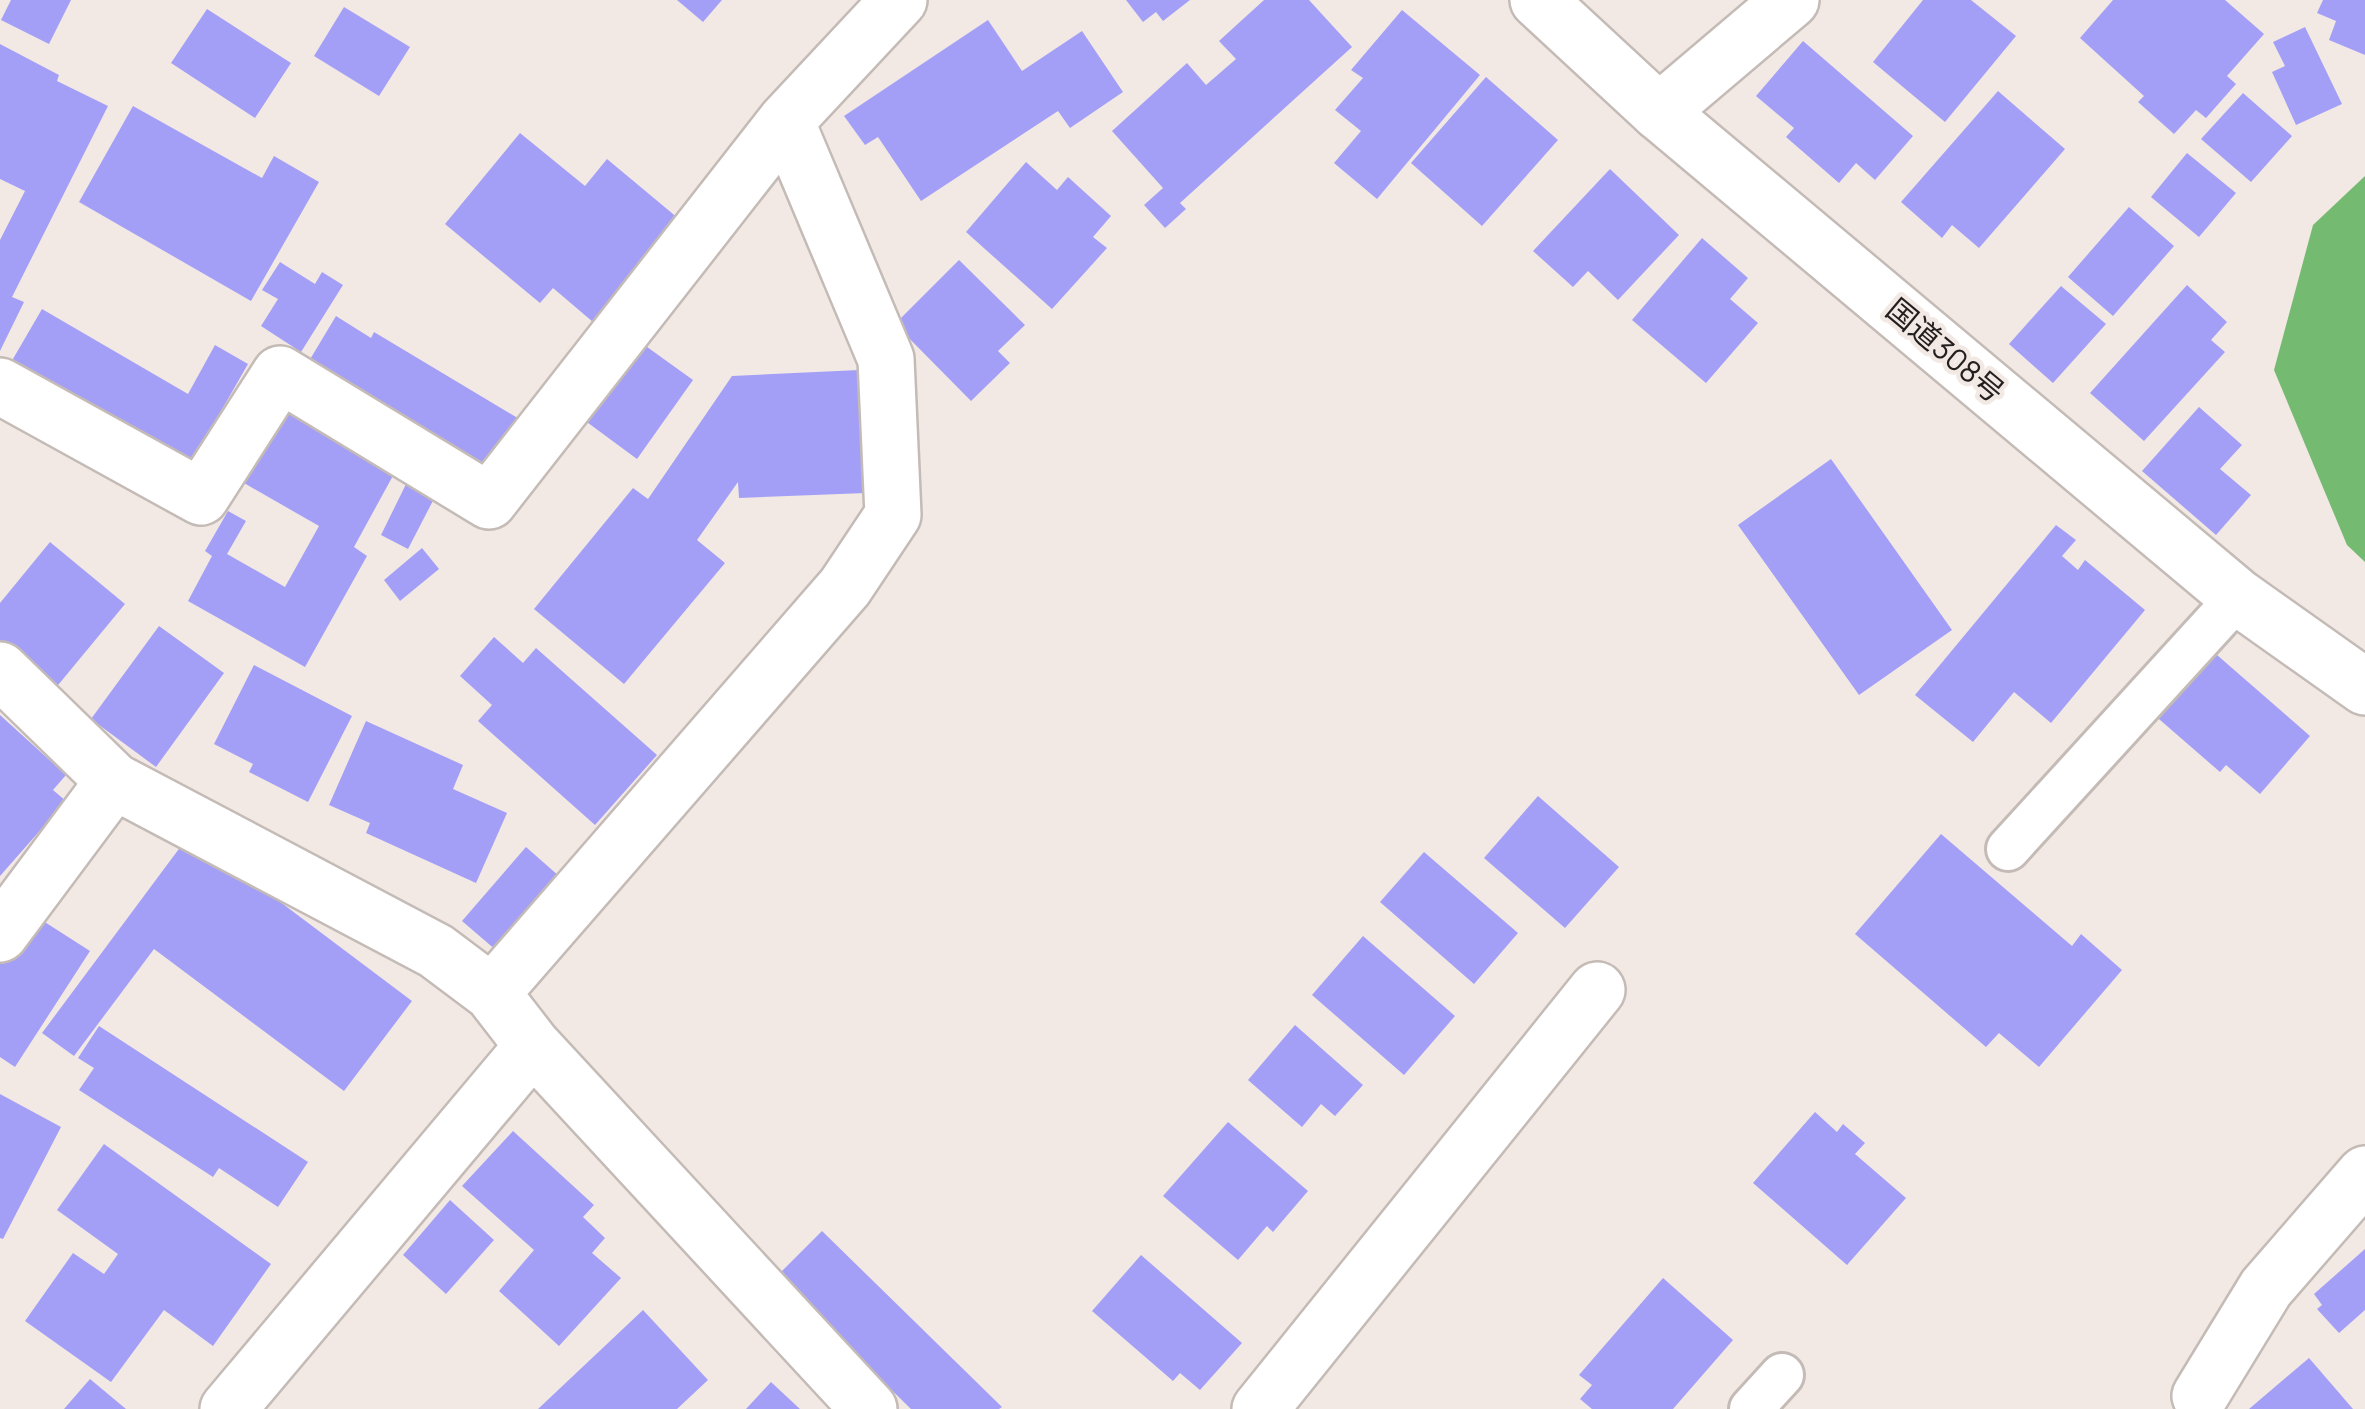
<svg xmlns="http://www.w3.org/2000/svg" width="2365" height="1409" font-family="Manrope,'Noto Sans JP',sans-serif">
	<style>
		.forest { fill: #74ba71 }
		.building { fill: #a49ff6 }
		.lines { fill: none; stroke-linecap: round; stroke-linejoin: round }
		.lane-casing { stroke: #c4bbb7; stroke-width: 48 }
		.street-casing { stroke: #c4bbb7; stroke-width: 60 }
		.highway-casing { stroke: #c4bbb7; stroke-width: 60 }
		.lane { stroke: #fff; stroke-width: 42 }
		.street { stroke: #fff; stroke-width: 55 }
		.highway { stroke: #fff; stroke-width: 55 }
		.labels { text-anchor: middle; stroke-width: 9; stroke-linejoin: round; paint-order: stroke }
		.street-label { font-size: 30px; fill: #231f1e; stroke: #f2e9e4 }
	</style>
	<rect width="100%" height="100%" fill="#f2e9e4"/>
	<path class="forest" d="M 2365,176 L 2365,562 L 2347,545 L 2274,370 L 2313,225 Z"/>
	<path class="building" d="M 11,0 L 71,0 L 49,44 L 1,20 Z
		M 677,0 L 722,0 L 703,22 Z
		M 1126,0 L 1190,0 L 1163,21 L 1156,12 L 1143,22 Z
		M 1264,0 L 1309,0 L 1352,47 L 1180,203 L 1186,209 L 1165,228 L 1144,205 L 1163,188 L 1112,131 L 1187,63 L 1206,85 L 1236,59 L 1219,41 Z
		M 1923,0 L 1971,0 L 2016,36 L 1945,122 L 1873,62 Z
		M 2113,0 L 2225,0 L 2264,34 L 2227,76 L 2236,84 L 2206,118 L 2196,110 L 2174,134 L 2138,102 L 2144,96 L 2080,38 Z
		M 2323,0 L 2365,0 L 2365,55 L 2329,40 L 2336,21 L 2317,13 Z
		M 344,7 L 410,47 L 379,96 L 314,56 Z
		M 207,9 L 291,63 L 255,118 L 171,63 Z
		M 1402,10 L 1480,75 L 1377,199 L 1334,163 L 1361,131 L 1335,110 L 1363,78 L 1351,70 Z
		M 988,20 L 1022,71 L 1082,31 L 1123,92 L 1070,128 L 1058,111 L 921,201 L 878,137 L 865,145 L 844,116 Z
		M 2305,27 L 2342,104 L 2296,125 L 2272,72 L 2285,66 L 2273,42 Z
		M 1803,41 L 1913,136 L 1875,180 L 1856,163 L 1839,183 L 1786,137 L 1794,128 L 1756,96 Z
		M 0,44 L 59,75 L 57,81 L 108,106 L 12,297 L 24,302 L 0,351 L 0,240 L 25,191 L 0,179 Z
		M 1486,77 L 1558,140 L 1482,226 L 1411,163 Z
		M 1998,91 L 2065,149 L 1979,248 L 1952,225 L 1942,238 L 1901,202 Z
		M 2243,93 L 2292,136 L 2251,182 L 2201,139 Z
		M 133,106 L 262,178 L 274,156 L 319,182 L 251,301 L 79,202 Z
		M 520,133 L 585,186 L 607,159 L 679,219 L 593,322 L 553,288 L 540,303 L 445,224 Z
		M 2187,153 L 2236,193 L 2199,237 L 2151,197 Z
		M 1026,162 L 1057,190 L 1068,177 L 1111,216 L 1093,237 L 1107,248 L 1052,309 L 966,232 Z
		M 1610,169 L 1679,235 L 1618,300 L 1588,271 L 1573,287 L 1533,251 Z
		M 2129,207 L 2174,246 L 2113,316 L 2068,277 Z
		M 1702,238 L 1748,278 L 1730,299 L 1758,323 L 1706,383 L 1632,320 Z
		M 959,260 L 1025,325 L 998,351 L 1010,363 L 971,401 L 895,324 Z
		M 280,262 L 315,284 L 322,272 L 343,285 L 301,352 L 261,326 L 278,299 L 262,290 Z
		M 2187,285 L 2227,322 L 2211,340 L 2225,352 L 2144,441 L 2090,393 Z
		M 2061,286 L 2106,324 L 2053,383 L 2009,344 Z
		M 42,309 L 188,394 L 215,345 L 248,364 L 189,467 L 10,364 Z
		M 336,316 L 371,338 L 374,332 L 521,420 L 486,479 L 303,371 Z
		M 636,339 L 693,380 L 637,459 L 580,417 Z
		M 859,370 L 866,493 L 739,498 L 738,482 L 697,540 L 725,563 L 624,684 L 534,609 L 633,488 L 648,499 L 732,376 Z
		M 2199,407 L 2242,445 L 2220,469 L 2251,495 L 2216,535 L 2142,471 Z
		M 285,409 L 395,472 L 354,547 L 367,556 L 305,667 L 188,601 L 212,556 L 205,551 L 228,511 L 246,521 L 227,554 L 285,587 L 319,526 L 244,483 Z
		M 1831,459 L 1952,630 L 1859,695 L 1738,525 Z
		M 410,476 L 438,491 L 408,549 L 381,535 Z
		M 2056,525 L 2076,540 L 2062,556 L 2078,570 L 2085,560 L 2145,610 L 2051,723 L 2014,692 L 1973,742 L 1915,695 Z
		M 50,542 L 125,604 L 54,690 L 0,645 L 0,603 Z
		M 422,548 L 439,569 L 400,601 L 384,580 Z
		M 159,626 L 224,673 L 156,767 L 91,719 Z
		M 494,637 L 523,663 L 536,648 L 657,755 L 595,825 L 478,721 L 492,705 L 460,676 Z
		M 2209,648 L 2310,736 L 2260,794 L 2226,765 L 2220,772 L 2152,713 Z
		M 254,665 L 352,716 L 308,802 L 249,772 L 253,764 L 214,744 Z
		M 0,715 L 66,775 L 53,790 L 66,801 L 0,876 Z
		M 366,721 L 463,765 L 453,789 L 507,813 L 476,883 L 366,833 L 370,823 L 329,805 Z
		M 1538,796 L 1619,867 L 1565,928 L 1484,858 Z
		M 190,834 L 412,1001 L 344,1091 L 154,949 L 74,1056 L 42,1033 Z
		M 1941,834 L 2072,946 L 2081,934 L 2122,970 L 2039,1067 L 1999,1033 L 1986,1047 L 1855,934 Z
		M 526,847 L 568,884 L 504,957 L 462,921 Z
		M 1424,852 L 1518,933 L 1474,984 L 1380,902 Z
		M 26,910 L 90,951 L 15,1067 L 0,1057 L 0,950 Z
		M 1363,936 L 1455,1016 L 1404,1075 L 1312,995 Z
		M 1295,1025 L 1363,1085 L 1335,1116 L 1321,1104 L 1302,1127 L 1248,1080 Z
		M 99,1026 L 308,1162 L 278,1207 L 219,1168 L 213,1177 L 79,1090 L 94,1068 L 78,1058 Z
		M 0,1094 L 61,1127 L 3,1239 L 0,1238 Z
		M 1815,1112 L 1837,1132 L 1843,1124 L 1865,1143 L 1855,1154 L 1906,1198 L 1847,1265 L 1753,1183 Z
		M 1228,1122 L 1308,1191 L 1273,1232 L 1267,1226 L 1238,1260 L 1163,1196 Z
		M 513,1131 L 594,1205 L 583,1217 L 605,1238 L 592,1253 L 621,1278 L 559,1346 L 499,1291 L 534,1250 L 462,1186 Z
		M 104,1144 L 271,1264 L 213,1346 L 164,1310 L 111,1382 L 25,1321 L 73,1253 L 104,1274 L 118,1254 L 57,1210 Z
		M 450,1200 L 494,1240 L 446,1294 L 403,1255 Z
		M 822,1231 L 1002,1407 L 999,1409 L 911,1409 L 776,1277 Z
		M 2365,1249 L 2365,1310 L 2339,1333 L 2317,1309 L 2322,1305 L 2314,1294 Z
		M 1141,1255 L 1242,1343 L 1200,1390 L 1180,1373 L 1173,1381 L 1092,1311 Z
		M 1663,1278 L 1733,1340 L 1673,1409 L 1592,1409 L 1580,1399 L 1592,1385 L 1579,1375 Z
		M 643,1310 L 708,1380 L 677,1409 L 538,1409 Z
		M 2309,1358 L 2353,1409 L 2249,1409 Z
		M 90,1379 L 126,1409 L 64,1409 Z
		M 771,1382 L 800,1409 L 746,1409 Z"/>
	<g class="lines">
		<g class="lane-casing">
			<path id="lane" d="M 2008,849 L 2238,597
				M 1751,1409 L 1782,1375"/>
		</g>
		<g class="street-casing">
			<path id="street" d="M 1659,112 L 1791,0
				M 0,386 L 201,497 L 280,374 L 489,501 L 786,121
				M 0,670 L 114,781 L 436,951 L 492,993 L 533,1046 L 869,1409
				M 0,934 L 114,781
				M 492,993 L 845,587 L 893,515 L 886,359 L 786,121 L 899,0
				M 2200,1396 L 2266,1288 L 2365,1174
				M 228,1409 L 533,1046
				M 1260,1409 L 1597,990"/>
		</g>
		<g class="highway-casing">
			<path id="highway" d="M 1538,0 L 1659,112 L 2238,597 L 2365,687"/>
		</g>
		<use href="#lane" class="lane"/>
		<use href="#street" class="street"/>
		<use href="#highway" class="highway"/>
	</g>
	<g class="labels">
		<g class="street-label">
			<text transform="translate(1945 351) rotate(40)" y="10">国道308号</text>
		</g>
	</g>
</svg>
